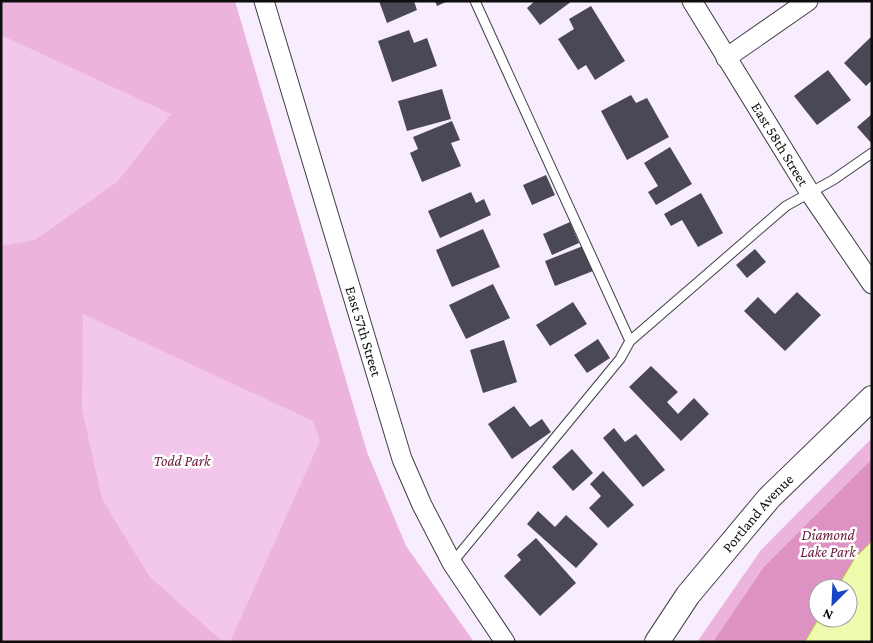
<svg xmlns="http://www.w3.org/2000/svg" width="873" height="643" font-family="'Crimson Pro',serif">
	<style>
		.green { fill: #ecb4dc; fill-rule: evenodd }
		.forest { fill: #de92c3 }
		.pitch { fill: #f3c6ec }
		.water { fill: #edfbad; stroke: #b5d72f }
		.building { fill: #4b4856 }
		.lines { fill: none; stroke-linecap: round; stroke-linejoin: round }
		.service-casing { stroke: #404040; stroke-width: 11 }
		.minor-casing { stroke: #404040; stroke-width: 21 }
		.tertiary-casing { stroke: #404040; stroke-width: 26 }
		.service { stroke: #fff; stroke-width: 9 }
		.minor { stroke: #fff; stroke-width: 19 }
		.tertiary { stroke: #fff; stroke-width: 24 }
		.labels { text-anchor: middle; stroke-width: 5; stroke-linejoin: round; paint-order: stroke }
		.street-label { font-size: 15px; fill: #0d0d0d; stroke: #fff }
		.park-label { font-size: 15px; font-style: italic; fill: #691939; stroke: #fff }
	</style>
	<rect width="100%" height="100%" fill="#f8edff"/>
	<path class="green" d="M 1,1 L 235,1 L 367,452 L 406,546 L 474,642 L 1,642 Z
		M 872,438 L 872,642 L 697,642 L 761,550 ZM 818,588 L 848,588 L 848,618 L 818,618 Z"/>
	<path class="forest" d="M 872,459 L 872,541 L 855,558 L 837,588 L 818,588 L 819,618 L 805,642 L 713,642 L 764,567 Z"/>
	<path class="pitch" d="M 1,35 L 171,114 L 117,182 L 35,240 L 1,246 Z
		M 83,314 L 313,421 L 320,441 L 230,642 L 223,642 L 149,576 L 102,499 L 82,409 Z"/>
	<path class="water" d="M 872,541 L 872,642 L 805,642 L 819,618 L 848,618 L 848,588 L 837,588 L 855,558 Z"/>
	<path class="building" d="M 379,1 L 414,1 L 417,10 L 387,23 Z
		M 435,1 L 448,1 L 437,6 Z
		M 535,1 L 572,1 L 540,25 L 527,8 Z
		M 591,6 L 625,61 L 595,80 L 586,65 L 578,70 L 558,39 L 574,29 L 569,19 Z
		M 409,30 L 414,43 L 427,38 L 437,66 L 392,82 L 378,41 Z
		M 872,36 L 872,80 L 866,86 L 844,63 Z
		M 828,70 L 851,100 L 817,125 L 794,96 Z
		M 442,89 L 451,119 L 407,131 L 398,101 Z
		M 631,95 L 636,103 L 647,98 L 669,137 L 627,160 L 601,111 Z
		M 872,114 L 872,144 L 857,127 Z
		M 452,121 L 460,140 L 451,143 L 461,166 L 422,182 L 410,153 L 418,149 L 413,137 Z
		M 670,147 L 692,184 L 656,205 L 648,192 L 658,186 L 644,163 Z
		M 546,175 L 555,195 L 532,205 L 523,185 Z
		M 471,192 L 476,203 L 484,199 L 491,215 L 440,238 L 428,211 Z
		M 701,193 L 723,233 L 698,247 L 682,220 L 671,226 L 664,214 Z
		M 570,222 L 579,243 L 552,255 L 543,234 Z
		M 483,229 L 500,267 L 452,287 L 436,250 Z
		M 583,246 L 593,271 L 555,286 L 545,261 Z
		M 755,249 L 766,262 L 747,278 L 736,265 Z
		M 493,284 L 510,318 L 466,339 L 449,305 Z
		M 797,292 L 821,315 L 785,351 L 744,311 L 758,297 L 775,314 Z
		M 573,302 L 587,324 L 550,346 L 536,325 Z
		M 598,339 L 610,358 L 587,373 L 574,355 Z
		M 504,340 L 517,382 L 483,393 L 470,350 Z
		M 651,366 L 678,392 L 667,402 L 678,414 L 694,398 L 709,414 L 681,441 L 629,387 Z
		M 514,406 L 530,427 L 542,419 L 551,432 L 512,459 L 488,424 Z
		M 614,428 L 625,442 L 636,434 L 665,470 L 643,487 L 603,438 Z
		M 572,449 L 593,473 L 573,491 L 552,467 Z
		M 603,471 L 634,505 L 608,528 L 589,508 L 601,496 L 590,484 Z
		M 538,511 L 555,527 L 566,515 L 598,544 L 576,568 L 527,524 Z
		M 536,538 L 576,583 L 540,616 L 504,576 L 521,560 L 517,555 Z"/>
	<g class="lines">
		<g class="service-casing">
			<path id="service" d="M 475,1 L 630,341
				M 452,563 L 620,359 L 630,341 L 786,206 L 833,180 L 872,153"/>
		</g>
		<g class="minor-casing">
			<g id="minor">
				<path id="s1" d="M 264,1 L 402,459 L 422,505 L 452,563 L 505,642"/>
				<path id="s2" d="M 692,1 L 810,193 L 872,284"/>
				<path d="M 726,58 L 808,1"/>
			</g>
		</g>
		<g class="tertiary-casing">
			<g id="tertiary">
				<path id="s3" d="M 657,642 L 688,595 L 769,498 L 872,398"/>
			</g>
		</g>
		<use href="#service" class="service"/>
		<use href="#minor" class="minor"/>
		<use href="#tertiary" class="tertiary"/>
	</g>
	<g class="labels">
		<g class="street-label">
			<text dy="5" stroke="none"><textPath href="#s2" startOffset="168">East 58th Street</textPath></text>
			<text dy="5" stroke="none"><textPath href="#s1" startOffset="345">East 57th Street</textPath></text>
			<text dy="5" stroke="none"><textPath href="#s3" startOffset="164">Portland Avenue</textPath></text>
		</g>
		<g class="park-label">
			<text x="182" y="466">Todd Park</text>
			<text x="828" y="540">Diamond<tspan x="828" dy="17">Lake Park</tspan></text>
		</g>
	</g>
	<rect width="873" height="643" fill="none" stroke="#0d0d0d" stroke-width="5"/>
	<g transform="translate(833 603) rotate(204)"><circle r="24" fill="#ffffff" stroke="#9e9e9e"/>
	<path d="M0-4L9 19L0 12L-9 19Z" fill="#1b45c7"/>
	<text y="-8" font-size="14" font-weight="bold" text-anchor="middle" fill="#0d0d0d">N</text>
	</g>
</svg>
